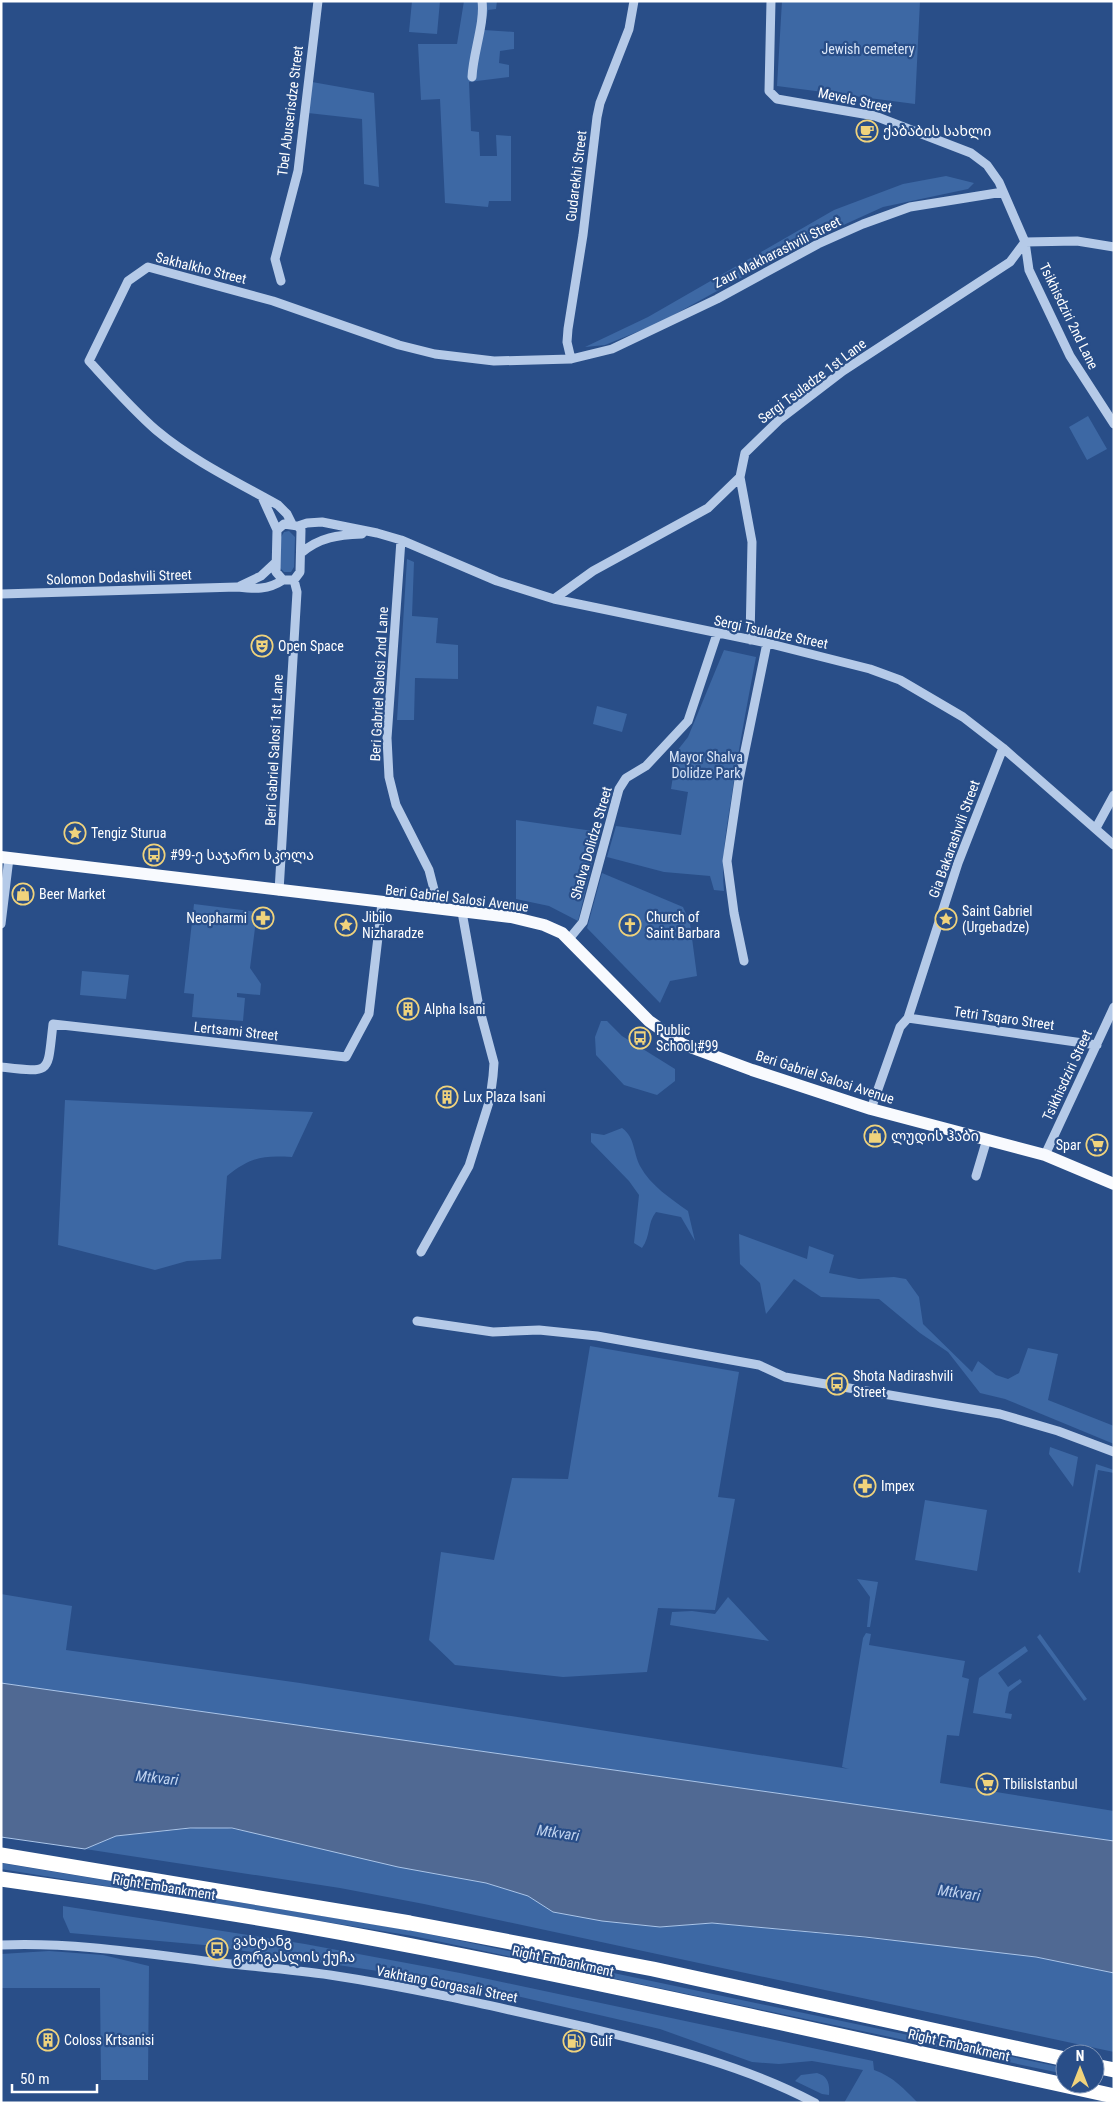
<svg xmlns="http://www.w3.org/2000/svg" width="1115" height="2104" font-family="'Roboto Condensed','Noto Sans Georgian',sans-serif">
	<style>
		.green { fill: #3d68a4 }
		.water { fill: #506993; stroke: #aac5e9 }
		.lines { fill: none; stroke-linecap: round; stroke-linejoin: round }
		.minor { stroke: #b5cae8; stroke-width: 9 }
		.major { stroke: #f8fafe; stroke-width: 12 }
		.highway { stroke: #fff; stroke-width: 15 }
		.labels { text-anchor: middle; stroke-width: 4.5; stroke-linejoin: round; paint-order: stroke }
		.park-label { font-size: 14px; fill: #d9e5f7; stroke: #294e88 }
		.street-label { font-size: 14px; fill: #fff; stroke: #294e88 }
		.poi-label { font-size: 14px; fill: #fff; stroke: #294e88; text-anchor: start }
		.water-label { font-size: 15px; font-style: italic; fill: #c1d4f0; stroke: #294e88 }
	</style>
	<rect width="100%" height="100%" fill="#294e88"/>
	<path class="green" d="M 412,1 L 440,1 L 437,34 L 409,32 Z
		M 464,1 L 497,1 L 496,9 L 488,10 L 484,30 L 514,32 L 514,49 L 500,51 L 499,63 L 509,65 L 509,77 L 469,82 L 471,131 L 479,132 L 480,156 L 497,156 L 496,135 L 511,136 L 511,201 L 489,201 L 488,207 L 445,203 L 440,99 L 421,100 L 418,44 L 457,44 Z
		M 782,1 L 920,1 L 915,104 L 777,86 Z
		M 312,82 L 374,93 L 379,187 L 364,184 L 362,119 L 308,113 Z
		M 946,176 L 974,183 L 968,189 L 883,207 L 806,242 L 659,323 L 605,345 L 585,347 L 648,317 L 834,210 L 903,184 Z
		M 1088,416 L 1107,449 L 1087,460 L 1069,427 Z
		M 289,531 L 295,537 L 294,567 L 291,572 L 284,572 L 280,568 L 281,537 L 284,532 Z
		M 407,559 L 414,562 L 412,616 L 438,618 L 436,643 L 458,645 L 458,679 L 415,678 L 414,720 L 397,720 Z
		M 724,650 L 756,657 C 747,705 738,752 731,800 C 726,831 721,860 724,891 L 714,890 L 710,876 L 664,872 L 607,857 L 616,826 L 681,835 L 688,792 L 671,789 L 677,751 L 688,737 Z
		M 597,706 L 627,714 L 622,732 L 593,724 Z
		M 516,820 L 600,832 L 578,921 L 549,906 L 516,899 Z
		M 602,873 L 683,907 L 690,923 L 697,976 L 670,981 L 660,1003 L 587,928 Z
		M 194,904 L 257,912 L 250,968 L 261,984 L 260,995 L 237,993 L 237,997 L 245,998 L 243,1021 L 192,1017 L 194,994 L 184,993 Z
		M 82,971 L 129,975 L 126,999 L 80,995 Z
		M 601,1021 L 607,1021 L 622,1036 L 675,1069 L 675,1081 L 657,1095 L 624,1085 L 596,1055 L 595,1037 Z
		M 65,1100 L 313,1112 L 292,1157 C 263,1155 251,1157 227,1176 L 221,1259 L 187,1261 L 155,1270 L 58,1245 Z
		M 622,1128 C 635,1137 633,1152 640,1166 C 651,1186 670,1198 688,1211 L 695,1241 L 681,1217 L 656,1212 C 647,1223 651,1236 642,1248 L 634,1243 L 639,1195 L 629,1181 L 591,1142 L 591,1133 L 604,1135 Z
		M 739,1234 L 807,1259 L 809,1246 L 834,1255 L 829,1273 L 859,1279 L 894,1277 L 906,1279 L 919,1297 L 923,1324 L 972,1372 L 978,1361 L 996,1375 L 1008,1379 L 1019,1373 L 1028,1348 L 1058,1354 L 1048,1400 L 1114,1426 L 1114,1444 L 1005,1399 L 980,1393 L 948,1352 L 920,1333 L 879,1299 L 821,1297 L 794,1279 L 766,1314 L 760,1283 L 740,1264 Z
		M 590,1346 L 739,1372 L 718,1497 L 735,1499 L 715,1610 L 658,1608 L 647,1672 L 563,1677 L 455,1665 L 429,1640 L 441,1552 L 494,1560 L 512,1478 L 568,1479 Z
		M 1050,1447 L 1078,1457 L 1073,1487 L 1049,1454 Z
		M 1096,1464 L 1114,1470 L 1114,1473 L 1098,1470 L 1080,1573 L 1078,1572 Z
		M 925,1500 L 987,1510 L 977,1571 L 915,1560 Z
		M 857,1579 L 878,1582 L 870,1627 L 867,1627 L 870,1597 Z
		M 1,1594 L 72,1606 L 66,1650 L 300,1683 L 849,1769 L 842,1767 L 863,1638 L 866,1633 L 871,1634 L 869,1645 L 965,1661 L 962,1677 L 969,1679 L 959,1736 L 947,1735 L 940,1783 L 1114,1811 L 1114,1841 L 1,1683 Z
		M 728,1597 L 769,1641 L 670,1625 L 672,1612 L 692,1611 L 715,1614 Z
		M 1040,1634 L 1087,1699 L 1084,1701 L 1037,1637 Z
		M 1025,1646 L 1028,1651 L 998,1673 L 1008,1687 L 1020,1679 L 1022,1682 L 1009,1692 L 1005,1713 L 1012,1714 L 1011,1719 L 973,1713 L 979,1678 Z
		M 216,1826 L 274,1836 L 398,1867 L 486,1883 L 528,1896 L 553,1912 L 660,1927 L 712,1923 L 969,1948 L 1036,1957 L 1114,1973 L 1114,2052 L 424,1904 L 340,1888 L 85,1849 L 116,1836 Z
		M 1,1863 L 414,1931 L 1065,2068 L 1065,2074 L 413,1936 L 1,1869 Z
		M 63,1906 L 305,1944 L 460,1973 L 873,2061 L 874,2070 C 894,2077 904,2089 918,2103 L 844,2103 L 863,2070 L 812,2061 L 779,2064 L 752,2062 L 660,2029 L 465,1984 L 204,1945 L 70,1933 L 63,1917 Z
		M 49,1951 L 103,1955 L 149,1966 L 148,2080 L 101,2080 L 100,1988 L 1,1988 L 1,1954 Z
		M 817,2073 C 828,2076 830,2084 829,2095 L 822,2094 L 795,2081 L 801,2075 Z"/>
	<path class="water" d="M 1,1683 L 1114,1841 L 1114,1973 L 1036,1957 L 865,1937 L 712,1923 L 660,1927 L 602,1921 L 553,1912 L 528,1896 L 486,1883 L 398,1867 L 232,1828 L 190,1828 L 116,1836 L 85,1849 L 1,1837 Z"/>
	<g class="lines">
		<path class="minor" d="M 771,1 L 769,91 L 777,99 L 875,116 L 971,153 L 987,165 L 999,182 L 1025,242 L 1029,270 L 1070,356 L 1114,424
			M 472,77 C 473,53 485,23 482,1
			M 1025,242 L 1077,241 L 1114,247
			M 281,281 L 275,259 L 298,171 L 318,1
			M 571,359 L 567,342 L 568,329 L 583,235 L 597,117 L 600,103 L 629,29 L 634,1
			M 740,477 L 752,542 L 750,640
			M 262,497 L 277,530
			M 284,524 L 298,526 L 301,530 L 300,572 L 294,580 L 283,580 L 276,572 L 277,530 Z
			M 292,524 L 287,514 L 278,505 C 237,482 193,461 156,430 C 132,409 111,385 89,361 L 128,281 L 148,267 L 273,301 L 399,345 L 435,354 L 494,361 L 571,359 L 612,349 L 717,299 L 818,244 L 863,224 L 910,207 L 1003,192
			M 298,526 L 307,523 L 322,522 L 377,533 L 401,540 L 497,581 L 554,599 L 767,643 L 870,669 L 900,680 L 963,717 L 1003,748 L 1114,845
			M 401,540 L 387,738 L 389,777 L 396,805 L 429,870 L 439,909
			M 301,553 C 320,537 338,535 362,534
			M 240,586 L 261,576 L 276,562
			M 1,594 L 237,587 C 255,589 268,590 283,580
			M 554,599 L 593,571 L 708,508 L 740,477 L 745,453 L 779,420 L 843,371 L 1010,262 L 1025,242
			M 1096,828 L 1114,795
			M 279,891 L 297,592 L 294,580
			M 1,924 L 9,858
			M 569,939 L 583,922 L 619,789 L 626,778 L 646,766 L 688,721 L 717,634
			M 744,961 L 734,913 L 727,861 L 739,780 L 767,643
			M 908,1018 L 1097,1045
			M 1,1067 C 53,1073 47,1074 53,1024 L 346,1057 L 369,1014 L 382,903
			M 871,1109 L 900,1027 L 908,1018 L 958,863 L 1003,748
			M 1045,1155 L 1114,1007
			M 976,1176 L 987,1139
			M 421,1252 L 469,1166 L 490,1099 L 493,1076 L 494,1063 L 479,1007 L 462,912
			M 417,1321 L 493,1332 L 539,1330 L 597,1336 L 759,1365 L 785,1377 L 1000,1414 L 1058,1431 L 1114,1452
			M 1,1945 C 76,1942 148,1954 222,1963 C 258,1967 295,1970 330,1975 C 416,1988 501,2008 585,2027 C 663,2046 744,2065 815,2103"/>
		<path class="major" d="M 1,857 L 511,917 L 544,925 L 562,933 L 649,1021 L 682,1044 L 752,1070 L 871,1109 L 1045,1155 L 1114,1184"/>
		<path class="highway" d="M 1,1855 L 410,1923 L 653,1969 L 1065,2059
			M 1,1879 C 142,1899 283,1920 423,1948 C 654,1993 884,2046 1114,2096
			M 1095,2066 L 1114,2070"/>
	</g>
	<defs>
		<g id="cafe-ring" transform="scale(1.125)"><circle r="9.5" fill="#294e88" stroke="#f0d37c" stroke-width="1.5"/><path d="M-5.5-4.5H6V0H3Q3 3.5 0 3.5H-2.5Q-5.5 3.5-5.5 0ZM3-3.2v2h1.7v-2ZM-6 4.5H4V6H-6Z" fill="#f0d37c"/></g>
		<g id="theatre-ring" transform="scale(1.125)"><circle r="9.5" fill="#294e88" stroke="#f0d37c" stroke-width="1.5"/><path d="M-5-5.5Q0-4 5-5.5V0Q5 5 0 6Q-5 5-5 0ZM-3.3-2.5H-1v1.5H-3.3ZM1-2.5H3.3v1.5H1ZM-2.8 1Q0 5.5 2.8 1Z" fill="#f0d37c"/></g>
		<g id="sight-ring" transform="scale(1.125)"><circle r="9.5" fill="#294e88" stroke="#f0d37c" stroke-width="1.5"/><path d="M0-6L1.8-2.2L6-1.7L2.9 1.2L3.7 5.4L0 3.3L-3.7 5.4L-2.9 1.2L-6-1.7L-1.8-2.2Z" fill="#f0d37c"/></g>
		<g id="bus-ring" transform="scale(1.125)"><circle r="9.5" fill="#294e88" stroke="#f0d37c" stroke-width="1.5"/><path d="M-5-6H5V4H4V6H2V4H-2V6H-4V4H-5ZM-3.5-4V0h7V-4ZM-3.5 1.2v1.5H-2V1.2ZM2 1.2v1.5H3.5V1.2Z" fill="#f0d37c"/></g>
		<g id="shop-ring" transform="scale(1.125)"><circle r="9.5" fill="#294e88" stroke="#f0d37c" stroke-width="1.5"/><path d="M-5-2.5h2.3a2.7 3.5 0 0 1 5.4 0H5L5.5 6h-11ZM-1.5-2.5h3a1.5 2.3 0 0 0-3 0Z" fill="#f0d37c"/></g>
		<g id="pharmacy-ring" transform="scale(1.125)"><circle r="9.5" fill="#294e88" stroke="#f0d37c" stroke-width="1.5"/><path d="M-2-6h4v4h4v4h-4v4h-4v-4h-4v-4h4Z" fill="#f0d37c"/></g>
		<g id="church-ring" transform="scale(1.125)"><circle r="9.5" fill="#294e88" stroke="#f0d37c" stroke-width="1.5"/><path d="M-1.2-6h2.4v3.5h3.3v2.4h-3.3V6h-2.4V-.1h-3.3v-2.4h3.3Z" fill="#f0d37c"/></g>
		<g id="building-ring" transform="scale(1.125)"><circle r="9.5" fill="#294e88" stroke="#f0d37c" stroke-width="1.5"/><path d="M-4-6H4V6H1V3H-1V6H-4ZM-2.5-4.3h1.7v1.8h-1.7ZM.8-4.3h1.7v1.8H.8ZM-2.5-1h1.7V.8h-1.7ZM.8-1h1.7V.8H.8Z" fill="#f0d37c"/></g>
		<g id="supermarket-ring" transform="scale(1.125)"><circle r="9.5" fill="#294e88" stroke="#f0d37c" stroke-width="1.5"/><path d="M-6-5.5h2.5l.6 2H6L4.5 2H-2.5L-4.4-4H-6ZM-1.5 3.2a1.3 1.3 0 1 0 .1 0ZM3 3.2a1.3 1.3 0 1 0 .1 0Z" fill="#f0d37c"/></g>
		<g id="fuel-ring" transform="scale(1.125)"><circle r="9.5" fill="#294e88" stroke="#f0d37c" stroke-width="1.5"/><path d="M-5.5-6h7V0h2V4h1.3V-2.5L3-4.5l.8-.8L6-3V5H2.5V1h-1V6h-7ZM-4.2-4.7v3.2H.2V-4.7Z" fill="#f0d37c"/></g>
	</defs>
	<g fill-rule="evenodd">
		<use href="#cafe-ring" x="867" y="131"/>
		<use href="#theatre-ring" x="262" y="646"/>
		<use href="#sight-ring" x="75" y="833"/>
		<use href="#bus-ring" x="154" y="855"/>
		<use href="#shop-ring" x="23" y="894"/>
		<use href="#pharmacy-ring" x="263" y="918"/>
		<use href="#sight-ring" x="946" y="919"/>
		<use href="#sight-ring" x="346" y="925"/>
		<use href="#church-ring" x="630" y="925"/>
		<use href="#building-ring" x="408" y="1009"/>
		<use href="#bus-ring" x="640" y="1038"/>
		<use href="#building-ring" x="447" y="1097"/>
		<use href="#shop-ring" x="875" y="1136"/>
		<use href="#supermarket-ring" x="1097" y="1145"/>
		<use href="#bus-ring" x="837" y="1384"/>
		<use href="#pharmacy-ring" x="865" y="1486"/>
		<use href="#supermarket-ring" x="987" y="1784"/>
		<use href="#bus-ring" x="217" y="1949"/>
		<use href="#building-ring" x="48" y="2040"/>
		<use href="#fuel-ring" x="574" y="2041"/>
	</g>
	<g class="labels">
		<g class="park-label">
			<text x="868" y="54">Jewish cemetery</text>
			<text x="706" y="762">Mayor Shalva<tspan x="706" dy="16">Dolidze Park</tspan></text>
		</g>
		<g class="street-label">
			<text transform="translate(855 100) rotate(12)" y="5">Mevele Street</text>
			<text transform="translate(290 111) rotate(-83)" y="5">Tbel Abuserisdze Street</text>
			<text transform="translate(576 176) rotate(-83)" y="5">Gudarekhi Street</text>
			<text transform="translate(777 252) rotate(-27)" y="5">Zaur Makharashvili Street</text>
			<text transform="translate(201 268) rotate(14)" y="5">Sakhalkho Street</text>
			<text transform="translate(1069 316) rotate(64)" y="5">Tsikhisdziri 2nd Lane</text>
			<text transform="translate(812 381) rotate(-37)" y="5">Sergi Tsuladze 1st Lane</text>
			<text transform="translate(119 577) rotate(-2)" y="5">Solomon Dodashvili Street</text>
			<text transform="translate(771 632) rotate(12)" y="5">Sergi Tsuladze Street</text>
			<text transform="translate(379 684) rotate(-87)" y="5">Beri Gabriel Salosi 2nd Lane</text>
			<text transform="translate(274 750) rotate(-87)" y="5">Beri Gabriel Salosi 1st Lane</text>
			<text transform="translate(954 839) rotate(-70)" y="5">Gia Bakarashvili Street</text>
			<text transform="translate(591 843) rotate(-74)" y="5">Shalva Dolidze Street</text>
			<text transform="translate(457 898) rotate(7)" y="5">Beri Gabriel Salosi Avenue</text>
			<text transform="translate(1004 1018) rotate(8)" y="5">Tetri Tsqaro Street</text>
			<text transform="translate(236 1031) rotate(6)" y="5">Lertsami Street</text>
			<text transform="translate(1067 1075) rotate(-65)" y="5">Tsikhisdziri Street</text>
			<text transform="translate(825 1077) rotate(18)" y="5">Beri Gabriel Salosi Avenue</text>
			<text transform="translate(164 1887) rotate(9)" y="5">Right Embankment</text>
			<text transform="translate(563 1961) rotate(12)" y="5">Right Embankment</text>
			<text transform="translate(447 1984) rotate(11)" y="5">Vakhtang Gorgasali Street</text>
			<text transform="translate(959 2045) rotate(13)" y="5">Right Embankment</text>
		</g>
		<g class="poi-label">
			<text x="883" y="136">ქაბაბის სახლი</text>
			<text x="278" y="651">Open Space</text>
			<text x="91" y="838">Tengiz Sturua</text>
			<text x="170" y="860">#99-ე საჯარო სკოლა</text>
			<text x="39" y="899">Beer Market</text>
			<text x="962" y="916">Saint Gabriel<tspan x="962" dy="16">(Urgebadze)</tspan></text>
			<text x="362" y="922">Jibilo<tspan x="362" dy="16">Nizharadze</tspan></text>
			<text x="646" y="922">Church of<tspan x="646" dy="16">Saint Barbara</tspan></text>
			<text x="247" y="923" text-anchor="end">Neopharmi</text>
			<text x="424" y="1014">Alpha Isani</text>
			<text x="656" y="1035">Public<tspan x="656" dy="16">School #99</tspan></text>
			<text x="463" y="1102">Lux Plaza Isani</text>
			<text x="891" y="1141">ლუდის ჰაბი</text>
			<text x="1081" y="1150" text-anchor="end">Spar</text>
			<text x="853" y="1381">Shota Nadirashvili<tspan x="853" dy="16">Street</tspan></text>
			<text x="881" y="1491">Impex</text>
			<text x="1003" y="1789">TbilisIstanbul</text>
			<text x="233" y="1946">ვახტანგ<tspan x="233" dy="16">გორგასლის ქუჩა</tspan></text>
			<text x="64" y="2045">Coloss Krtsanisi</text>
			<text x="590" y="2046">Gulf</text>
		</g>
		<g class="water-label">
			<text transform="translate(157 1778) rotate(6)" y="5">Mtkvari</text>
			<text transform="translate(558 1833) rotate(8)" y="5">Mtkvari</text>
			<text transform="translate(959 1893) rotate(8)" y="5">Mtkvari</text>
		</g>
	</g>
	<rect width="1115" height="2104" fill="none" stroke="#ffffff" stroke-width="5"/>
	<g transform="translate(1080 2069)"><circle r="24" fill="#294e88" stroke="#7f95b8"/>
	<path d="M0-4L9 19L0 12L-9 19Z" fill="#f0d37c"/>
	<text y="-8" font-size="14" font-weight="bold" text-anchor="middle" fill="#ffffff">N</text>
	</g>
	<path d="M12 2084v8h85v-8" fill="none" stroke="#ffffff" stroke-width="2.5"/>
	<text x="20" y="2084" font-size="15" fill="#ffffff" stroke="#294e88" stroke-width="4" paint-order="stroke">50 m</text>
</svg>
